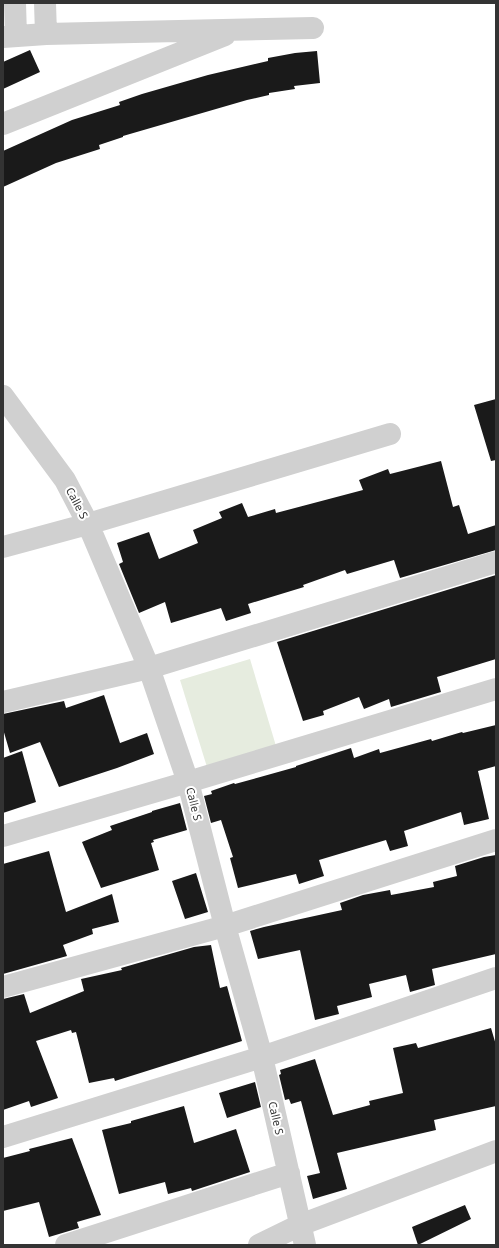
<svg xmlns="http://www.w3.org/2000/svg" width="499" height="1248" font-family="'Noto Sans',sans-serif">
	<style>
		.green { fill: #e6ecdf }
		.building { fill: #1a1a1a }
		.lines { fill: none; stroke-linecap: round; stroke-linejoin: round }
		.street { stroke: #d0d0d0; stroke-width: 22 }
		.labels { text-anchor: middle; stroke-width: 4; stroke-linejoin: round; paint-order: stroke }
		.street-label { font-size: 11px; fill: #333; stroke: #fff }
	</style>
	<rect width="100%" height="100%" fill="#fff"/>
	<path class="green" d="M 250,659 L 276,746 L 207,767 L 180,680 Z"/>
	<path class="building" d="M 30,50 L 40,72 L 3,89 L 3,62 Z
		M 317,51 L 320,83 L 294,86 L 295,89 L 269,93 L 269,95 L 247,100 L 123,136 L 123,137 L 99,145 L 100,149 L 56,163 L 3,187 L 3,151 L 72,120 L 120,105 L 119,102 L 142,94 L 208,75 L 268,61 L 268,58 L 295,53 Z
		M 496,399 L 496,460 L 491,461 L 474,405 Z
		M 441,461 L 453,507 L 459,505 L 468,534 L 496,525 L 496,550 L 400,578 L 394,560 L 347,574 L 345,570 L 303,585 L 304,587 L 248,604 L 251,613 L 226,621 L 221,608 L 171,623 L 165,602 L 139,613 L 119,564 L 123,562 L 117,543 L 149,532 L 159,559 L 198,543 L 193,530 L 222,518 L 219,512 L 242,503 L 248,517 L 275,509 L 276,513 L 363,490 L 359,480 L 388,469 L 390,474 Z
		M 496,575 L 496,659 L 437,677 L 441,692 L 391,707 L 389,699 L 364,709 L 359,697 L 323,711 L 324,715 L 303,721 L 277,642 Z
		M 104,695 L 120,743 L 147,733 L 154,754 L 117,768 L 59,787 L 40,742 L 10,753 L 3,729 L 3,714 L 64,701 L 66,708 Z
		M 496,725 L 496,766 L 478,771 L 489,819 L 464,825 L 461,812 L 404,831 L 408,846 L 390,851 L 386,840 L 319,860 L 324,876 L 299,884 L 296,874 L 238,888 L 230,858 L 233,857 L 221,820 L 211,823 L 204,796 L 212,794 L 211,791 L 234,783 L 235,784 L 296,767 L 296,766 L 351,748 L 354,758 L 379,749 L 380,753 L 431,739 L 432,741 L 462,732 L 463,733 Z
		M 22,751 L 36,802 L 3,813 L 3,758 Z
		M 180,803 L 187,830 L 153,840 L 154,842 L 151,843 L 159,870 L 101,888 L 82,842 L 112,830 L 110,826 L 152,812 L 152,811 Z
		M 49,851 L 66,912 L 112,894 L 119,922 L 92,929 L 93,934 L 63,945 L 67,956 L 3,974 L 3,864 Z
		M 496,855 L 496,954 L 432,969 L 435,985 L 410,992 L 406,975 L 369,984 L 372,997 L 337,1006 L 339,1014 L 315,1020 L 300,950 L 258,959 L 250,931 L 264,927 L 342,910 L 340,903 L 363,895 L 390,890 L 391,895 L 434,887 L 433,882 L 457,876 L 455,866 L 484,857 Z
		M 196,873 L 208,912 L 185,919 L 172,881 Z
		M 211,945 L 220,988 L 227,986 L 242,1041 L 115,1081 L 114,1078 L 89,1083 L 76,1032 L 72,1033 L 71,1030 L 36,1041 L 58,1098 L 31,1107 L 29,1101 L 3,1110 L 3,999 L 24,994 L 30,1013 L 84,991 L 81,979 L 122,970 L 121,968 L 194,947 Z
		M 491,1028 L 496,1045 L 496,1106 L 434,1120 L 436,1130 L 337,1153 L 347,1189 L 313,1199 L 307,1176 L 320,1173 L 301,1101 L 291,1104 L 289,1099 L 285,1100 L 279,1075 L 281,1074 L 280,1070 L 315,1059 L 333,1115 L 370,1105 L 369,1101 L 403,1093 L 393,1048 L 416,1043 L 418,1048 Z
		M 255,1082 L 261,1107 L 227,1118 L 219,1093 Z
		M 184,1106 L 194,1143 L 236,1129 L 250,1172 L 192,1191 L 191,1188 L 168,1194 L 165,1182 L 119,1194 L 102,1130 L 131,1123 L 131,1121 Z
		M 72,1138 L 101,1215 L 77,1222 L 79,1228 L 49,1237 L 39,1202 L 3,1211 L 3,1158 L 30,1151 L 29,1149 Z
		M 465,1205 L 471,1219 L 418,1245 L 412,1227 Z"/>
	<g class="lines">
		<path class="street" d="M 15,3 L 16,36
			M 45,3 L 46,34
			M 3,37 L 46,34 L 313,28
			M 3,124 L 225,35
			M 3,396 L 65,480 L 88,524 L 149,668 L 188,782 L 225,926 L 262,1057 L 305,1245
			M 3,547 L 88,524 L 390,434
			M 3,702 L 149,668 L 496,562
			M 3,836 L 188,782 L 496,689
			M 3,987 L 225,926 L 496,840
			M 3,1137 L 262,1057 L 496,978
			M 66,1245 L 289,1173
			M 259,1245 L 300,1225 L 496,1151"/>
	</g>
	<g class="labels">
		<g class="street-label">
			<text transform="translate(77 503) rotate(62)" y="4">Calle S</text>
			<text transform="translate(194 804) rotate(76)" y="4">Calle S</text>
			<text transform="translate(276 1118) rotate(77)" y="4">Calle S</text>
		</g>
	</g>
	<rect width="499" height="1248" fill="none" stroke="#333333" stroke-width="8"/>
</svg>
